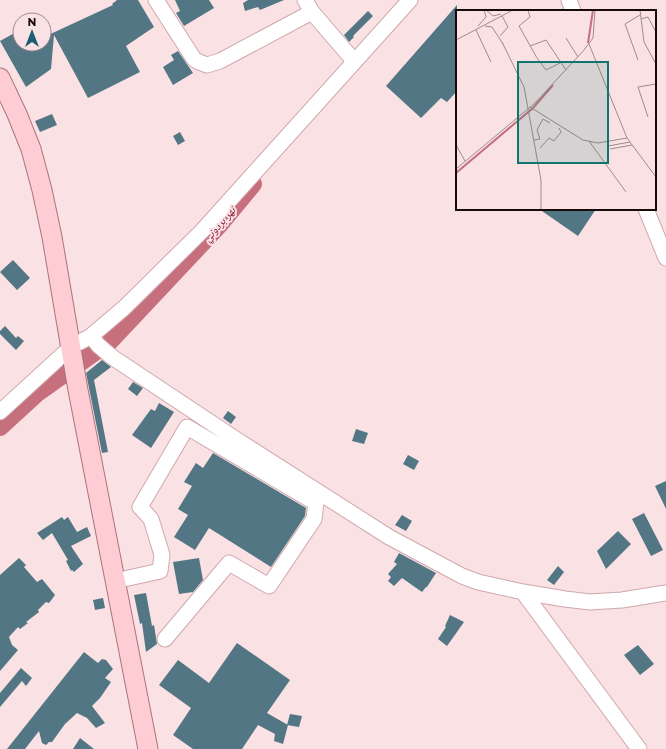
<svg xmlns="http://www.w3.org/2000/svg" width="666" height="749" font-family="Montserrat,'Noto Naskh Arabic',sans-serif">
	<style>
		.lines { fill: none; stroke-linecap: round; stroke-linejoin: round }
		.river { stroke: #c7707d; stroke-width: 18 }
		.building { fill: #527683 }
		.minor-casing { stroke: #cfa8ac; stroke-width: 17 }
		.major-casing { stroke: #ac737a; stroke-width: 21 }
		.minor { stroke: #fff; stroke-width: 15 }
		.major { stroke: #fecdd3; stroke-width: 19 }
		.labels { text-anchor: middle; stroke-width: 4; stroke-linejoin: round; paint-order: stroke }
		.water-label { font-size: 11px; font-style: italic; fill: #841b36; stroke: #fae1e4 }
		.inset-river { fill: none; stroke: #c7707d; stroke-width: 2 }
		.inset-road { fill: none; stroke: #9f8b8d; stroke-width: 1 }
		.view { fill: #0f766e; fill-opacity: 0.15; stroke: #0f766e; stroke-width: 2 }
		.inset-edge { fill: none; stroke: #160a0b; stroke-width: 2 }
	</style>
	<rect width="100%" height="100%" fill="#fae1e4"/>
	<g class="lines">
		<path class="river" d="M 0,427 L 36,394 L 109,342 L 220,224 L 253,184"/>
	</g>
	<path class="building" d="M 117,0 L 138,0 L 154,27 L 126,46 L 140,72 L 88,98 L 54,35 L 51,69 L 26,87 L 0,41 L 20,30 L 20,44 L 44,44 L 44,37 L 113,5 L 112,4 Z
		M 175,0 L 209,0 L 214,8 L 184,26 L 176,13 L 180,11 Z
		M 248,0 L 284,0 L 260,10 L 258,7 L 245,11 L 243,3 Z
		M 457,5 L 457,91 L 447,102 L 441,98 L 421,118 L 386,86 Z
		M 368,11 L 373,16 L 353,36 L 354,37 L 349,42 L 344,35 Z
		M 178,51 L 193,73 L 173,85 L 163,67 L 174,60 L 171,55 Z
		M 52,114 L 57,125 L 40,132 L 35,121 Z
		M 180,132 L 185,141 L 178,145 L 173,136 Z
		M 539,209 L 596,209 L 578,236 Z
		M 13,260 L 30,278 L 17,290 L 0,272 Z
		M 5,326 L 16,338 L 18,336 L 24,341 L 16,350 L 0,334 L 0,331 Z
		M 102,360 L 111,367 L 94,380 L 108,452 L 102,453 L 86,373 Z
		M 133,382 L 143,388 L 137,396 L 128,389 Z
		M 159,403 L 174,412 L 151,448 L 132,435 L 151,409 L 155,411 Z
		M 228,411 L 236,417 L 231,424 L 223,418 Z
		M 356,429 L 368,433 L 364,444 L 352,441 Z
		M 213,453 L 306,508 L 305,516 L 271,567 L 209,528 L 195,550 L 174,537 L 188,515 L 178,509 L 192,486 L 184,482 L 196,463 L 203,468 Z
		M 408,455 L 419,461 L 414,470 L 403,464 Z
		M 666,481 L 666,509 L 655,486 Z
		M 644,513 L 663,550 L 651,556 L 632,519 Z
		M 402,515 L 412,521 L 406,531 L 395,525 Z
		M 62,517 L 64,520 L 68,517 L 77,532 L 87,527 L 91,536 L 71,546 L 83,564 L 74,572 L 72,570 L 71,571 L 66,561 L 68,560 L 52,533 L 43,540 L 37,533 Z
		M 618,531 L 631,544 L 606,569 L 597,551 Z
		M 399,553 L 436,573 L 427,587 L 426,587 L 422,592 L 402,578 L 394,586 L 388,581 L 391,577 L 388,574 L 397,564 L 394,562 Z
		M 19,558 L 26,565 L 24,567 L 37,582 L 42,579 L 55,595 L 49,603 L 46,602 L 38,610 L 39,612 L 26,622 L 28,623 L 20,629 L 18,627 L 9,637 L 12,645 L 18,650 L 0,671 L 0,575 Z
		M 199,558 L 203,580 L 193,592 L 179,594 L 173,562 Z
		M 558,566 L 564,572 L 554,585 L 547,580 Z
		M 146,593 L 152,626 L 154,625 L 157,644 L 146,652 L 142,623 L 140,624 L 134,595 Z
		M 103,598 L 105,608 L 95,610 L 93,600 Z
		M 450,615 L 464,622 L 447,646 L 438,639 L 446,627 L 445,626 Z
		M 237,643 L 290,680 L 267,713 L 288,725 L 283,744 L 274,741 L 275,734 L 258,725 L 242,749 L 193,749 L 173,735 L 191,708 L 159,685 L 178,660 L 209,683 Z
		M 638,645 L 654,664 L 640,675 L 624,655 Z
		M 84,652 L 98,663 L 102,659 L 106,660 L 113,669 L 105,678 L 111,682 L 100,698 L 92,706 L 105,723 L 96,728 L 87,718 L 77,713 L 65,724 L 52,742 L 49,742 L 46,745 L 42,743 L 39,731 L 25,749 L 7,749 Z
		M 21,668 L 32,678 L 26,686 L 22,681 L 0,707 L 0,693 Z
		M 290,714 L 302,716 L 299,727 L 287,725 Z
		M 80,738 L 94,749 L 73,749 Z"/>
	<g class="lines">
		<g class="minor-casing">
			<path id="minor" d="M 156,0 L 194,59 L 199,62 L 207,65 L 220,61 L 312,12
				M 305,0 L 312,12 L 354,61
				M 569,0 L 573,11
				M 646,209 L 666,258
				M 91,336 L 98,345 L 112,357 L 237,440 L 389,537 L 462,576 L 478,582 L 523,592 L 565,599 L 590,602 L 622,600 L 666,593
				M 0,412 L 71,347 L 91,336 L 124,308 L 202,231 L 410,0
				M 115,581 L 160,571 L 162,555 L 151,519 L 140,507 L 187,427 L 316,503 L 314,519 L 269,586 L 229,563 L 165,639
				M 523,592 L 639,749"/>
		</g>
		<g class="major-casing">
			<path id="major" d="M 0,78 L 17,114 L 31,149 L 42,190 L 52,237 L 78,390 L 148,749"/>
		</g>
		<use href="#minor" class="minor"/>
		<use href="#major" class="major"/>
	</g>
	<g class="labels">
		<g class="water-label">
			<text transform="translate(219 224) rotate(-49)" y="4">نهر بردوني</text>
		</g>
	</g>
	<g transform="translate(456 10)">
		<rect width="200" height="200" fill="#fae1e4"/>
		<path class="inset-river" d="M 132,33 L 137,0M 0,163 L 77,98 L 97,75"/>
		<path class="inset-road" d="M 30,0 L 37,6 L 45,4M 72,0 L 74,7 L 63,16 L 81,48 L 90,60 L 104,53M 184,0 L 188,32 L 200,54M 185,9 L 192,7 L 200,22M 22,16 L 30,7 L 28,0M 29,16 L 36,17 L 47,34M 20,20 L 35,52M 44,26 L 52,17 L 46,6M 110,28 L 122,47M 0,30 L 57,0M 46,32 L 68,77 L 85,170 L 85,200M 133,34 L 171,128 L 200,167M 74,36 L 90,30 L 110,60M 182,50 L 169,14 L 184,5M 74,97 L 127,130 L 142,133 L 171,128M 192,107 L 182,77 L 200,74M 78,130 L 84,129 L 81,120 L 87,109 L 94,113M 133,131 L 170,182M 0,135 L 9,151M 152,136 L 174,132M 84,138 L 93,128 L 98,131 L 105,122 L 103,118M 154,139 L 176,135M 0,159 L 79,93 L 128,40 L 137,28 L 139,0"/>
		<path class="view" d="M 62,52 L 152,52 L 152,153 L 62,153 Z"/>
		<rect width="200" height="200" class="inset-edge"/>
	</g>
	<g transform="translate(32 32)"><circle r="19" fill="#fae1e4" stroke="#9f8b8d"/>
	<path d="M0-3L7 15L0 10L-7 15Z" fill="#1c5e72"/>
	<text y="-6" font-size="11" font-weight="bold" text-anchor="middle" fill="#160a0b">N</text>
	</g>
</svg>
